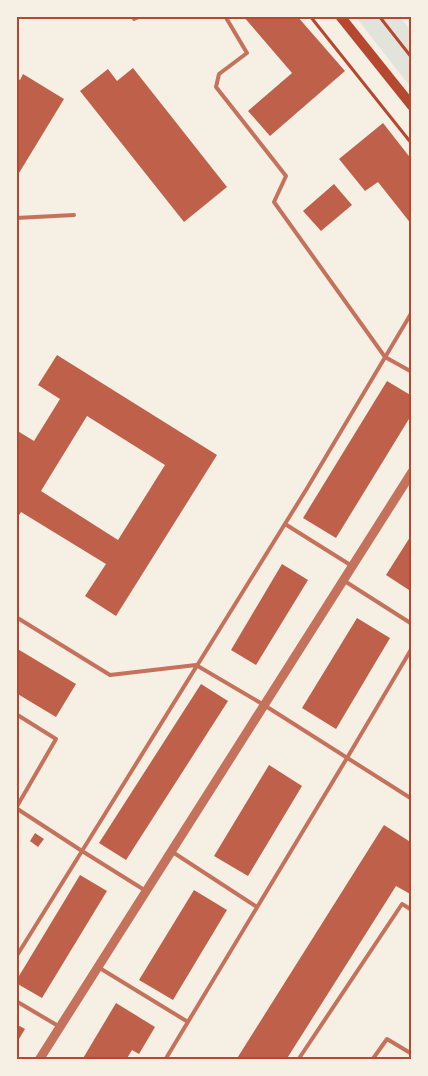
<svg xmlns="http://www.w3.org/2000/svg" width="428" height="1076" font-family="'Source Serif 4',serif">
	<style>
		.green { fill: #e2e4dc }
		.building { fill: #bf614a; fill-rule: evenodd }
		.lines { fill: none; stroke-linecap: round; stroke-linejoin: round }
		.path { stroke: #b5482f; stroke-width: 3 }
		.service { stroke: #c5725c; stroke-width: 4 }
		.tertiary { stroke: #c5725c; stroke-width: 9 }
		.secondary { stroke: #b5482f; stroke-width: 10 }
		.neatline { fill: none; stroke: #b5482f; stroke-width: 2 }
	</style>
	<rect width="100%" height="100%" fill="#f6efe4"/>
	<path class="green" d="M 355,16 L 399,16 L 412,32 L 412,89 Z"/>
	<path class="building" d="M 243,16 L 297,16 L 345,71 L 270,136 L 248,111 L 292,73 Z
		M 133,68 L 227,187 L 184,222 L 80,91 L 108,69 L 117,81 Z
		M 23,74 L 64,99 L 16,178 L 16,78 L 20,80 Z
		M 383,123 L 412,160 L 412,225 L 378,182 L 365,191 L 339,159 Z
		M 334,184 L 352,205 L 321,231 L 303,211 Z
		M 57,355 L 217,455 L 116,616 L 85,596 L 106,564 L 21,512 L 16,520 L 16,430 L 34,441 L 60,399 L 38,385 ZM 87,416 L 165,465 L 118,540 L 41,491 Z
		M 387,381 L 412,396 L 412,414 L 336,538 L 303,518 Z
		M 412,534 L 412,592 L 386,575 Z
		M 282,564 L 308,580 L 256,665 L 231,650 Z
		M 357,618 L 390,638 L 336,729 L 302,708 Z
		M 16,648 L 76,684 L 56,717 L 16,693 Z
		M 201,684 L 228,701 L 126,860 L 99,843 Z
		M 269,765 L 302,786 L 248,876 L 214,856 Z
		M 384,825 L 412,843 L 412,895 L 396,886 L 286,1060 L 236,1060 Z
		M 35,833 L 44,839 L 38,847 L 30,841 Z
		M 80,875 L 107,891 L 42,998 L 16,983 L 16,981 Z
		M 194,890 L 227,910 L 173,1000 L 139,980 Z
		M 116,1003 L 155,1027 L 139,1054 L 132,1050 L 126,1060 L 82,1060 Z
		M 16,1024 L 25,1029 L 16,1044 Z"/>
	<g class="lines">
		<path class="path" d="M 310,16 L 412,144
			M 379,16 L 412,58"/>
		<path class="service" d="M 225,16 L 247,53 L 219,74 L 216,87 L 286,176 L 274,202 L 385,357 L 412,372
			M 134,19 L 141,16
			M 16,218 L 74,215
			M 285,524 L 352,566
			M 343,580 L 412,624
			M 16,617 L 110,675 L 196,665 L 264,705 L 412,799
			M 16,714 L 56,739 L 16,808
			M 16,808 L 82,851 L 306,490 L 412,312
			M 171,851 L 257,907
			M 16,957 L 82,851 L 146,891
			M 98,967 L 188,1022
			M 16,1001 L 60,1027
			M 165,1060 L 347,758 L 412,648
			M 298,1060 L 402,904 L 412,910
			M 372,1060 L 387,1039 L 412,1054"/>
		<path class="tertiary" d="M 39,1060 L 412,472"/>
		<path class="secondary" d="M 340,16 L 412,106"/>
	</g>
	<rect width="428" height="1076" fill="none" stroke="#f6efe4" stroke-width="35"/>
	<rect x="18" y="18" width="392" height="1040" class="neatline"/>
</svg>
